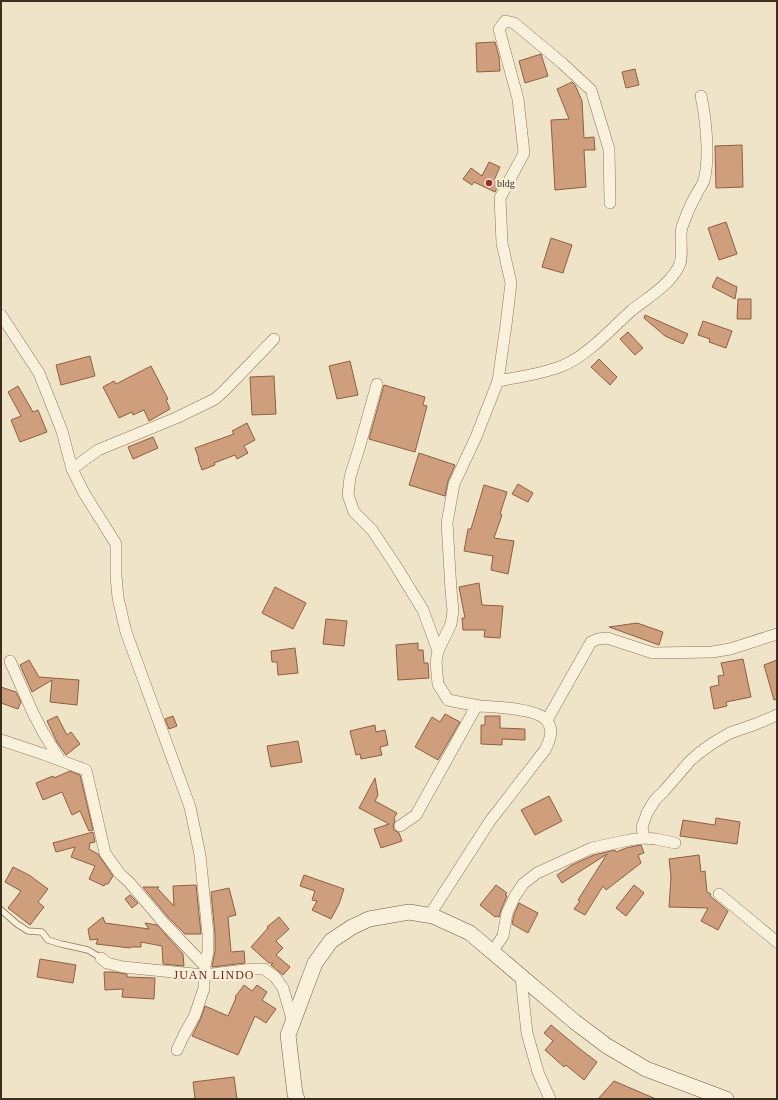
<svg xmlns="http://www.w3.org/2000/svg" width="778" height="1100" font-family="Georgia,serif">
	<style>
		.building { fill: #cf9f7d; stroke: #8d5f41 }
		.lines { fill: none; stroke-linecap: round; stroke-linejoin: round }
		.lane-casing { stroke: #8d765c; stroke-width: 7 }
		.street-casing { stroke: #8d765c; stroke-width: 12 }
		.secondary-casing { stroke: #6f573f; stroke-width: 16 }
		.lane { stroke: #faf1dc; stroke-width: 5.5 }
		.street { stroke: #faf1dc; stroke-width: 11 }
		.secondary { stroke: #faf1dc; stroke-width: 15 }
		.poi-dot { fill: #9e2a2b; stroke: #f7eed8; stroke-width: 1.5 }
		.labels { text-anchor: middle; stroke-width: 4; stroke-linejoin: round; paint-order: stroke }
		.poi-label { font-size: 10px; fill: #3d2e20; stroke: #f7eed8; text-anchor: start }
		.quarter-label { font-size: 12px; letter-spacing: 1px; fill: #6b2e1e; stroke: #f7eed8 }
	</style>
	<rect width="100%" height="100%" fill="#f0e4c8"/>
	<path class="building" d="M 495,42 L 499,57 L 500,71 L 477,72 L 476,43 Z
		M 541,54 L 548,76 L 525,83 L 519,61 Z
		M 635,69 L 639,85 L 626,88 L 622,72 Z
		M 572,82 L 575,85 L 582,101 L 584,138 L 594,137 L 595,150 L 584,150 L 586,187 L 555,190 L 551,120 L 569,119 L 557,89 Z
		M 742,145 L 743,187 L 716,188 L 715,146 Z
		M 489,162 L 500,167 L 495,178 L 500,181 L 495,192 L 474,182 L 472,185 L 463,179 L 471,168 L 482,176 Z
		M 726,222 L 737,254 L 719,260 L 708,228 Z
		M 551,238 L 572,245 L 563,273 L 542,267 Z
		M 717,277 L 737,287 L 735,299 L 712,287 Z
		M 738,299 L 751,299 L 751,319 L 737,319 Z
		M 645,315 L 688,334 L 683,344 L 665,336 L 644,318 Z
		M 703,321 L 732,331 L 726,348 L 709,342 L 710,339 L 698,335 Z
		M 628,332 L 643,348 L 635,355 L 620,339 Z
		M 90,356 L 95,376 L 61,385 L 56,365 Z
		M 599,359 L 617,377 L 610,385 L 591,367 Z
		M 350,361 L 358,395 L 337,399 L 329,366 Z
		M 151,366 L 168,399 L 166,400 L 170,409 L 149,421 L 144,410 L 133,415 L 132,412 L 119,418 L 103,387 L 114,381 L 116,384 Z
		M 274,376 L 276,414 L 252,415 L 250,377 Z
		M 384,385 L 425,397 L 423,405 L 427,406 L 415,452 L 369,439 Z
		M 18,386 L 33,412 L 38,410 L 47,432 L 20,442 L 11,420 L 21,416 L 8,392 Z
		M 247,423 L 255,440 L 244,446 L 248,453 L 237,459 L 235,455 L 214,463 L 215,465 L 202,470 L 198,459 L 199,459 L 195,448 L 234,434 L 232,431 Z
		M 153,437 L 158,448 L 133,459 L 128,447 Z
		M 419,453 L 455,465 L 448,481 L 445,496 L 409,485 Z
		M 518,484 L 533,493 L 528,502 L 512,494 Z
		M 484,485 L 507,492 L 500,514 L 502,515 L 494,538 L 514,541 L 508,574 L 491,570 L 493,556 L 464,551 L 468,529 L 471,529 Z
		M 479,583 L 482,605 L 503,606 L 500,638 L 484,637 L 485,630 L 463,630 L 462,618 L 465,618 L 459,587 Z
		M 275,587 L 306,603 L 293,629 L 262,613 Z
		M 326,619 L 347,621 L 344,646 L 323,644 Z
		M 637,623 L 663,632 L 659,645 L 609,627 Z
		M 418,643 L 418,650 L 423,650 L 424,663 L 428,663 L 429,678 L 398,680 L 396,645 Z
		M 295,648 L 298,673 L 278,675 L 277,662 L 272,662 L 271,651 Z
		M 743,659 L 751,697 L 726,702 L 727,706 L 714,709 L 710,687 L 719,685 L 718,676 L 724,675 L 721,663 Z
		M 29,660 L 39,677 L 79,680 L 77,705 L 50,702 L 52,680 L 32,692 L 20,665 Z
		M 777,660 L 777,699 L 774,700 L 764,665 Z
		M 1,687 L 16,692 L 21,702 L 18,709 L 1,703 Z
		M 445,714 L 460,722 L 438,760 L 415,747 L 432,717 L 440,722 Z
		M 57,716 L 67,735 L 71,732 L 80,744 L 66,755 L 57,742 L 47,721 Z
		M 173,716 L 177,726 L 169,729 L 165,719 Z
		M 485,716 L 500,716 L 500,728 L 525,729 L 525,740 L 502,739 L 502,745 L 481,744 L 481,725 L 485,725 Z
		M 375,725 L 376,732 L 385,730 L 388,745 L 380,747 L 382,755 L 361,759 L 360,754 L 356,755 L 350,731 Z
		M 298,741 L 302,762 L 271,767 L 267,746 Z
		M 70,771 L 80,775 L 93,830 L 89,831 L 80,811 L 72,815 L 62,792 L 43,800 L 36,783 L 53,776 L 54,778 Z
		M 375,778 L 378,795 L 375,801 L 397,813 L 394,818 L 395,821 L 394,823 L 393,827 L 394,830 L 399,833 L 402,841 L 381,848 L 374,829 L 389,824 L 359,808 Z
		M 549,796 L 562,821 L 535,835 L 521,810 Z
		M 716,818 L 740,822 L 737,844 L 680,836 L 683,820 L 715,825 Z
		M 93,832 L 95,842 L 90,843 L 89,849 L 98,854 L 113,876 L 108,884 L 105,884 L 104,886 L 89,879 L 95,866 L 71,857 L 75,847 L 56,852 L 53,843 Z
		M 641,845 L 644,853 L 638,855 L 641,863 L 606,890 L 603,886 L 585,915 L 574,909 L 580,901 L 578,900 L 607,854 L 562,883 L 557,875 L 572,865 L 594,855 L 615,850 L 616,852 L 626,848 Z
		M 699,855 L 701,872 L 705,871 L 707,892 L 711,894 L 710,896 L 728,911 L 718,930 L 701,921 L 708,908 L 669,907 L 671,877 L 669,859 Z
		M 13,867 L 29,875 L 48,889 L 38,902 L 44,907 L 30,925 L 8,908 L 21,891 L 5,882 Z
		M 304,875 L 344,889 L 339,904 L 331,919 L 312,910 L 317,901 L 312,900 L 315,891 L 300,886 Z
		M 196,885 L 201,934 L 185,934 L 168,917 L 143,887 L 159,887 L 157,888 L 174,906 L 173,886 Z
		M 496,885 L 507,893 L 505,895 L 507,896 L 501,910 L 499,917 L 496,916 L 495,917 L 480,905 Z
		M 634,885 L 644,893 L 626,916 L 616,908 Z
		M 229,888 L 236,915 L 228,917 L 231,952 L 244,951 L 245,963 L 212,967 L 215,951 L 215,934 L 211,892 Z
		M 130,895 L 138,903 L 132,908 L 125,899 Z
		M 519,903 L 538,913 L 528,933 L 512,924 L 514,915 Z
		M 103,917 L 105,923 L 149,929 L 145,923 L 157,925 L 183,954 L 184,966 L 163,964 L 162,946 L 141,942 L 141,947 L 130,947 L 130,948 L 96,944 L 98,939 L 90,940 L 88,929 Z
		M 279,917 L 289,929 L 276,941 L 283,948 L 276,955 L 290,967 L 283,975 L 271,965 L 273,963 L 269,963 L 251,947 L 268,928 L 267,927 Z
		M 40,959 L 76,965 L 73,983 L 37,977 Z
		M 104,972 L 113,972 L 127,974 L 127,977 L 155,978 L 154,999 L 122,997 L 123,989 L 105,990 Z
		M 244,985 L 252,991 L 257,985 L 267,992 L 262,1000 L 276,1009 L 266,1023 L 255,1016 L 238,1055 L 192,1036 L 201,1018 L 205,1006 L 228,1016 L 236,998 L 235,997 Z
		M 551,1025 L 580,1049 L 597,1062 L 584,1080 L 566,1065 L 564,1067 L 545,1050 L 553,1041 L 544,1033 Z
		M 234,1077 L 237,1099 L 195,1099 L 193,1082 Z
		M 614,1081 L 656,1099 L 598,1099 Z"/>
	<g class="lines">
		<g class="lane-casing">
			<path id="lane" d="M 1,910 L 17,924 L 28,931 L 42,932 L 48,940 L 61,944 L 88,950 L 101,958"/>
		</g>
		<g class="street-casing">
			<path id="street" d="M 1,315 L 39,373 L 62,431 L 72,469 L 84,493 L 116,544 L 116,576 L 118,598 L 126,632 L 190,807 L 200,855 L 208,934 L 208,951 L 205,966
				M 498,381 C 519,377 542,374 562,366 C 587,356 611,329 631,311 C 648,297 669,286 679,266 C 684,257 679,237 682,227 C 685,218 692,202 697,193 C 699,189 703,185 704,180 C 710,158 706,119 701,96
				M 377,384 L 360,445 L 350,477 L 348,495 L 354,512 L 372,530 L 394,563 L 423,610 L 438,651
				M 72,469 L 98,450 L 176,418 L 215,399 L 224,391 L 274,339
				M 10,661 L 33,713 L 43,732 L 60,760
				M 547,720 L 591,642 L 598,639 L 607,638 L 653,653 L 712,652 L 730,649 L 777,634
				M 1,740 L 43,754 L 86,770 L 105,853 L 120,874 L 129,882 L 163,922 L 205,966 L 204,975 L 204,988 L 195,1015 L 184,1035 L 177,1050
				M 400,826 L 416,815 L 477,705
				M 644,838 L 642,827 L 647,813 L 655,800 L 664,791 L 690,761 L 699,753 L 713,743 L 730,733 L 756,724 L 777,715
				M 719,894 L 777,942
				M 429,916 L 490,821 L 545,750 C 550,740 554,730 547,721 C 538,708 494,707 479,706 C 468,704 458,702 448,700 L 438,684 L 436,662 L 438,651 L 451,624 L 453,611 L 451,590 L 447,523 L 454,484 L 476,437 L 498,381 L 506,325 L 511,283 L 502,243 L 500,198 L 524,153 L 518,99 L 499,29 L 505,21 L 514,23 L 562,63 L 591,90 L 609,149 L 610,203
				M 492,952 L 503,936 L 507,913 L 515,896 L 523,884 L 537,873 L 592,848 L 629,840 L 644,838 L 656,839 L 675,843
				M 101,958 L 107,963 L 123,967 L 204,975 L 253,969 L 264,969 L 275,977 L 283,988 L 293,1022
				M 521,977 L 527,1033 L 538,1072 L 550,1099"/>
		</g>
		<g class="secondary-casing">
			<path id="secondary" d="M 297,1099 L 295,1094 L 288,1035 L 315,963 L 331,941 L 352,927 L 369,919 L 409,912 L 433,916 L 470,933 L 575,1022 L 607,1046 L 646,1069 L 726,1099"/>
		</g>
		<use href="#lane" class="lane"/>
		<use href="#street" class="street"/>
		<use href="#secondary" class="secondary"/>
	</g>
	<circle class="poi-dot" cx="489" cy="183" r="4"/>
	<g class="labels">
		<g class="poi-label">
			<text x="497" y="187">bldg</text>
		</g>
		<g class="quarter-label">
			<text x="214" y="979">JUAN LINDO</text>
		</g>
	</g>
	<rect width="778" height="1100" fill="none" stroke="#3d2e20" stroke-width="4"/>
</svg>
